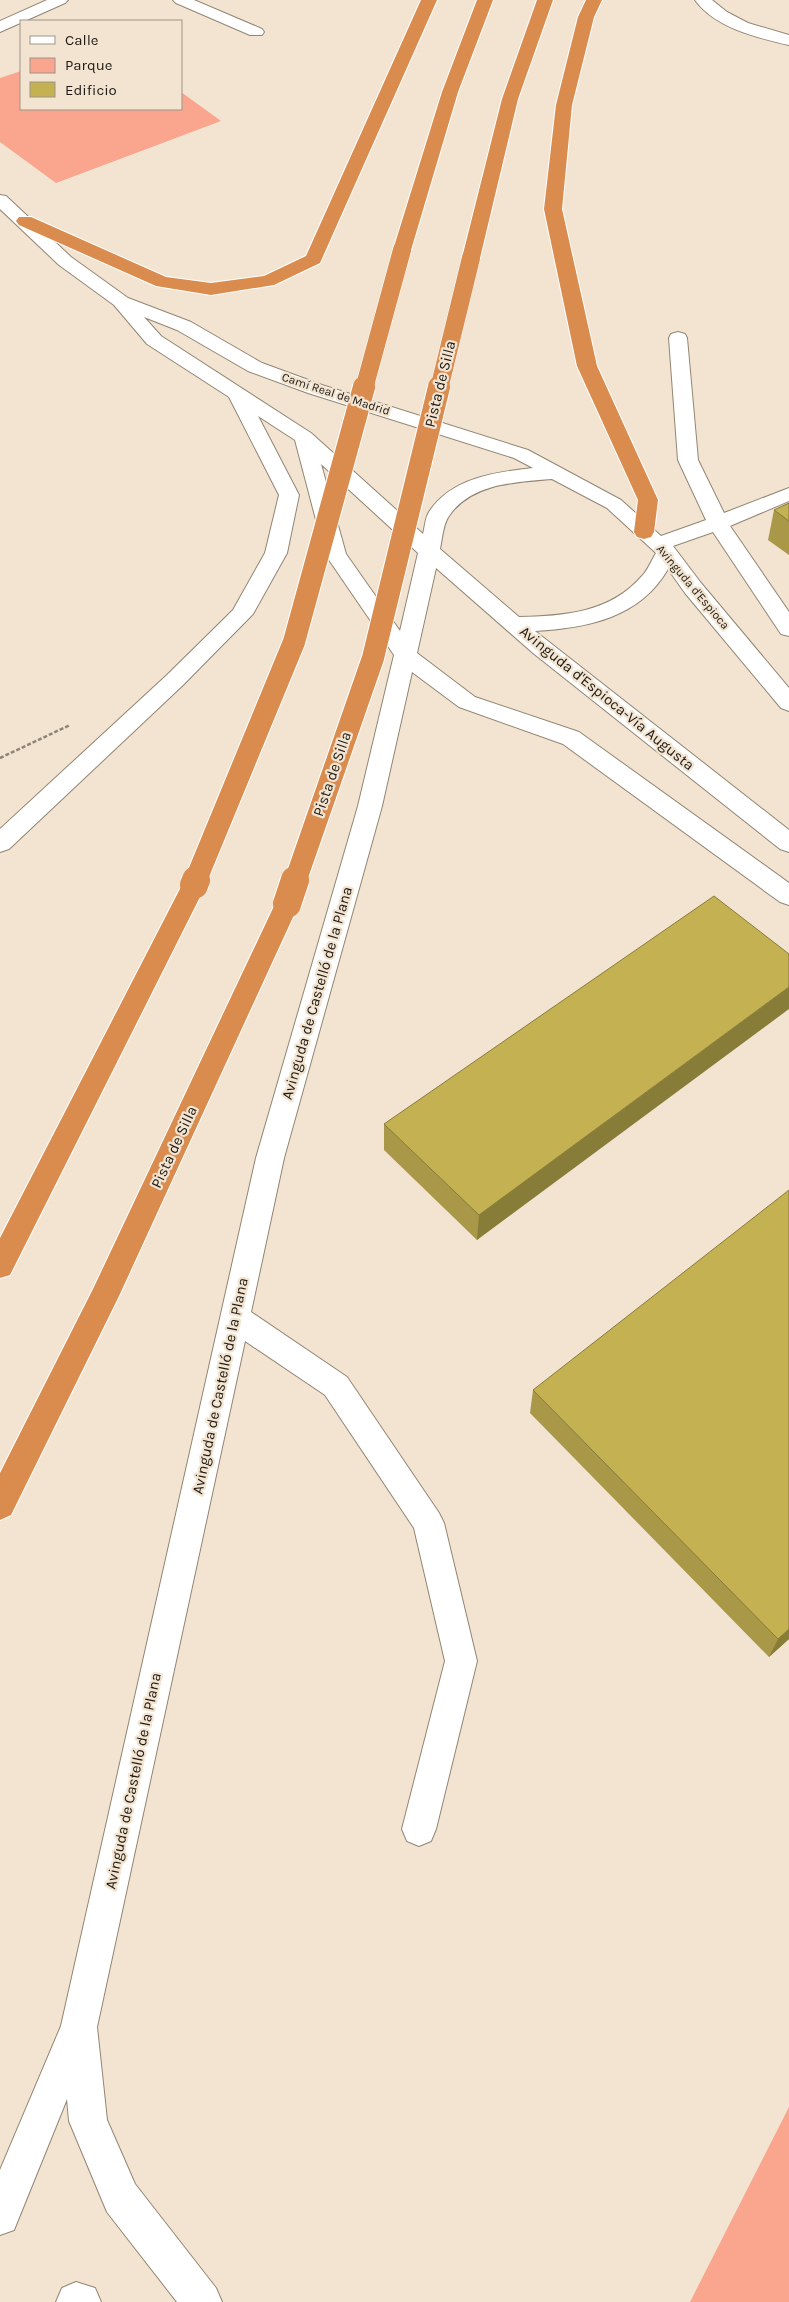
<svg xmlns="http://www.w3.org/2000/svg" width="789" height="2302" font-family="Karla,sans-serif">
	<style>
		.green { fill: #faa58e }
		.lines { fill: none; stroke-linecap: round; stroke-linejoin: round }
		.minor-casing { stroke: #928573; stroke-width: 2 }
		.highway-casing { stroke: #fff; stroke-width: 2 }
		.path { stroke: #8f8577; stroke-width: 2.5; stroke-dasharray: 4 2; stroke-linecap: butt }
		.minor { fill: #fff; fill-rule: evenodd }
		.highway { fill: #da8b4e; fill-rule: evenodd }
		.highway-bridge-far2-casing { stroke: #fff; stroke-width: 19; stroke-linecap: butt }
		.highway-bridge-far1-casing { stroke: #fff; stroke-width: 24; stroke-linecap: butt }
		.highway-bridge-casing { stroke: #fff; stroke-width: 30; stroke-linecap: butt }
		.highway-bridge-far2 { stroke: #da8b4e; stroke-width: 18 }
		.highway-bridge-far1 { stroke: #da8b4e; stroke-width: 22 }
		.highway-bridge { stroke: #da8b4e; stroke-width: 28 }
		.wall { fill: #a89847 }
		.shaded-wall { fill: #887c39 }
		.building { fill: #c3b152; stroke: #887c39 }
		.labels { text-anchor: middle; stroke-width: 4.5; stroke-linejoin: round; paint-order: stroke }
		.far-street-label { font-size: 12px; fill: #1e1912; stroke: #f2e4d1 }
		.street-label { font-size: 15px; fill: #1e1912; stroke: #f2e4d1 }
	</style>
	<rect width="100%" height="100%" fill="#f2e4d1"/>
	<path class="green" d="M 21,71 L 21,109 L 181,109 L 181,92 L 221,121 L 56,183 L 0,142 L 0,78 Z
		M 789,2107 L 789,2302 L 690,2302 Z"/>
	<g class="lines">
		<g class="minor-casing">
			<path id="minor" d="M 47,0 L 68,0 L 65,3 L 0,32 L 0,21 Z
				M 173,0 L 194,0 L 262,29 L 264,32 L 262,35 L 250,35 L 176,3 Z
				M 695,0 L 712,0 L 727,12 L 748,23 L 789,35 L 789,45 C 758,38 715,28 695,0 Z
				M 0,195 L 6,196 L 71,257 L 128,298 L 191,322 L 262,363 L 322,385 L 528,450 L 621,500 L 661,536 L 706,520 L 678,460 L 669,338 L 671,334 L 678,332 L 685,334 L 687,338 L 698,460 L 724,513 L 789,488 L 789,501 L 730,526 L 789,612 L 789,636 L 781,634 L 713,532 L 673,546 L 701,583 L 789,688 L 789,711 L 781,708 L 685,593 L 668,569 C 640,618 587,628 535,631 L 789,830 L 789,852 L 780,849 L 533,653 L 436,568 L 417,653 L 475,697 L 579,732 L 789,883 L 789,905 L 780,902 L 563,744 L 459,707 L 412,672 L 382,806 L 284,1158 L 251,1312 L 347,1377 L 439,1513 L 444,1523 L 477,1661 L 436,1829 L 431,1841 L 419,1846 L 407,1841 L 402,1829 L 445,1661 L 414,1528 L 325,1395 L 245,1341 L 97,2027 L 107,2120 L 135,2184 L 216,2288 L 222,2302 L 177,2302 L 107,2212 L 69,2121 L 67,2099 L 14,2230 L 0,2235 L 0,2170 L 61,2026 L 256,1158 L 358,806 L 394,655 L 325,554 L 295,440 L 258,416 L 299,495 L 287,553 L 253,614 L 183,685 L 9,849 L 0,852 L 0,829 L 167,675 L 233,610 L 265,553 L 279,495 L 229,397 L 147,344 L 114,305 L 59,265 L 0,209 ZM 144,317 L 177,330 L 248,371 L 308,393 L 514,458 L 533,468 C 496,472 451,478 429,512 C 425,518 425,527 423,534 L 311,433 L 161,336 ZM 321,464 L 418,553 L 400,631 L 346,554 ZM 552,479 L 607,508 L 656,553 C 651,561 648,570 642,576 C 610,613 564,616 519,617 L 440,549 C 442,540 443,524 449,516 C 471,483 517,482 552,479 Z
				M 76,2282 L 95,2288 L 101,2302 L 56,2302 L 62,2288 Z"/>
		</g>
		<g class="highway-casing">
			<path id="highway" d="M 421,0 L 437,0 L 320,263 L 274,285 L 211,295 L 156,286 L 19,225 L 16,221 L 19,217 L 31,217 L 166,277 L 211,283 L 264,276 L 306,256 Z
				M 477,0 L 493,0 L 458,92 L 411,250 L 408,254 L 396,254 L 393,250 L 442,92 Z
				M 537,0 L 553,0 L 518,99 L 480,258 L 477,262 L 465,262 L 462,258 L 502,99 Z
				M 586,0 L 602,0 L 594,17 L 572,105 L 562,209 L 597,366 L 658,500 L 654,532 L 651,537 L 644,539 L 637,537 L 634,532 L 638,500 L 577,366 L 544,209 L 556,105 L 578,17 Z
				M 194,876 L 203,879 L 206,885 L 10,1275 L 0,1278 L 0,1238 L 182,885 L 185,879 Z
				M 287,895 L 296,897 L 299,904 L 119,1296 L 11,1515 L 0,1520 L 0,1473 L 93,1289 L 275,904 L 278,897 Z"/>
		</g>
		<path class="path" d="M 0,758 L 70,725"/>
		<use href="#minor" class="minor"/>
		<use href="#highway" class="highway"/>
		<g class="highway-bridge-far2-casing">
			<path id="highway-bridge-far2" d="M 364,389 L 402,250
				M 439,389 L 471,258"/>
		</g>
		<g class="highway-bridge-far1-casing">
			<path id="highway-bridge-far1" d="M 195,882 L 294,642 L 364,387
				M 295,882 L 373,658 L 439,387"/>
		</g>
		<g class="highway-bridge-casing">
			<path id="highway-bridge" d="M 194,885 L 196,880
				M 287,904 L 295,880"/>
		</g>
		<use href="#highway-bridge-far2" class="highway-bridge-far2"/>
		<use href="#highway-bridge-far1" class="highway-bridge-far1"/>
		<use href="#highway-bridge" class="highway-bridge"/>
	</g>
	<path class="wall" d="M 789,503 L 789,555 L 768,540 L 774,510 Z
		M 789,954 L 477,1240 L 384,1150 L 384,1124 Z
		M 533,1390 L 789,1639 L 769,1657 L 530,1413 Z"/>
	<path class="shaded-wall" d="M 789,987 L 789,1009 L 477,1240 L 479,1215 Z
		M 789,1629 L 789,1639 L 769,1657 L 778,1639 Z"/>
	<path class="building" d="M 789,503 L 789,521 L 774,510 Z
		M 714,896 L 789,954 L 789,987 L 479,1215 L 384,1124 Z
		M 789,1190 L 789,1629 L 778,1639 L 533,1390 Z"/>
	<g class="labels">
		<g class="far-street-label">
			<text transform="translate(336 394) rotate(18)" y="4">Camí Real de Madrid</text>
			<text transform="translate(693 587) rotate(50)" y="4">Avinguda d'Espioca</text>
		</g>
		<g class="street-label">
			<text transform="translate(440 384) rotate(-76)" y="5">Pista de Silla</text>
			<text transform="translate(607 698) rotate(39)" y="5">Avinguda d'Espioca-Vía Augusta</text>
			<text transform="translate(332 774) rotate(-71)" y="5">Pista de Silla</text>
			<text transform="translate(317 993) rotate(-74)" y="5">Avinguda de Castelló de la Plana</text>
			<text transform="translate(174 1147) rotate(-65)" y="5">Pista de Silla</text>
			<text transform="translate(220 1386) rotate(-78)" y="5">Avinguda de Castelló de la Plana</text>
			<text transform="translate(133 1781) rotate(-78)" y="5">Avinguda de Castelló de la Plana</text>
		</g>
	</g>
	<rect x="20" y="20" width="162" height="90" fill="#f2e4d1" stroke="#9d9385"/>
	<rect x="30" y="36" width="25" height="8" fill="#ffffff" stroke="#9d9385"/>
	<text x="65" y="45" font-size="15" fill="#1e1912">Calle</text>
	<rect x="30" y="58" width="25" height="15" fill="#faa58e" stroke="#9d9385"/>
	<text x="65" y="70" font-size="15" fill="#1e1912">Parque</text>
	<rect x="30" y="82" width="25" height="15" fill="#c3b152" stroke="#9d9385"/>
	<text x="65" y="95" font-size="15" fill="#1e1912">Edificio</text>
</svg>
